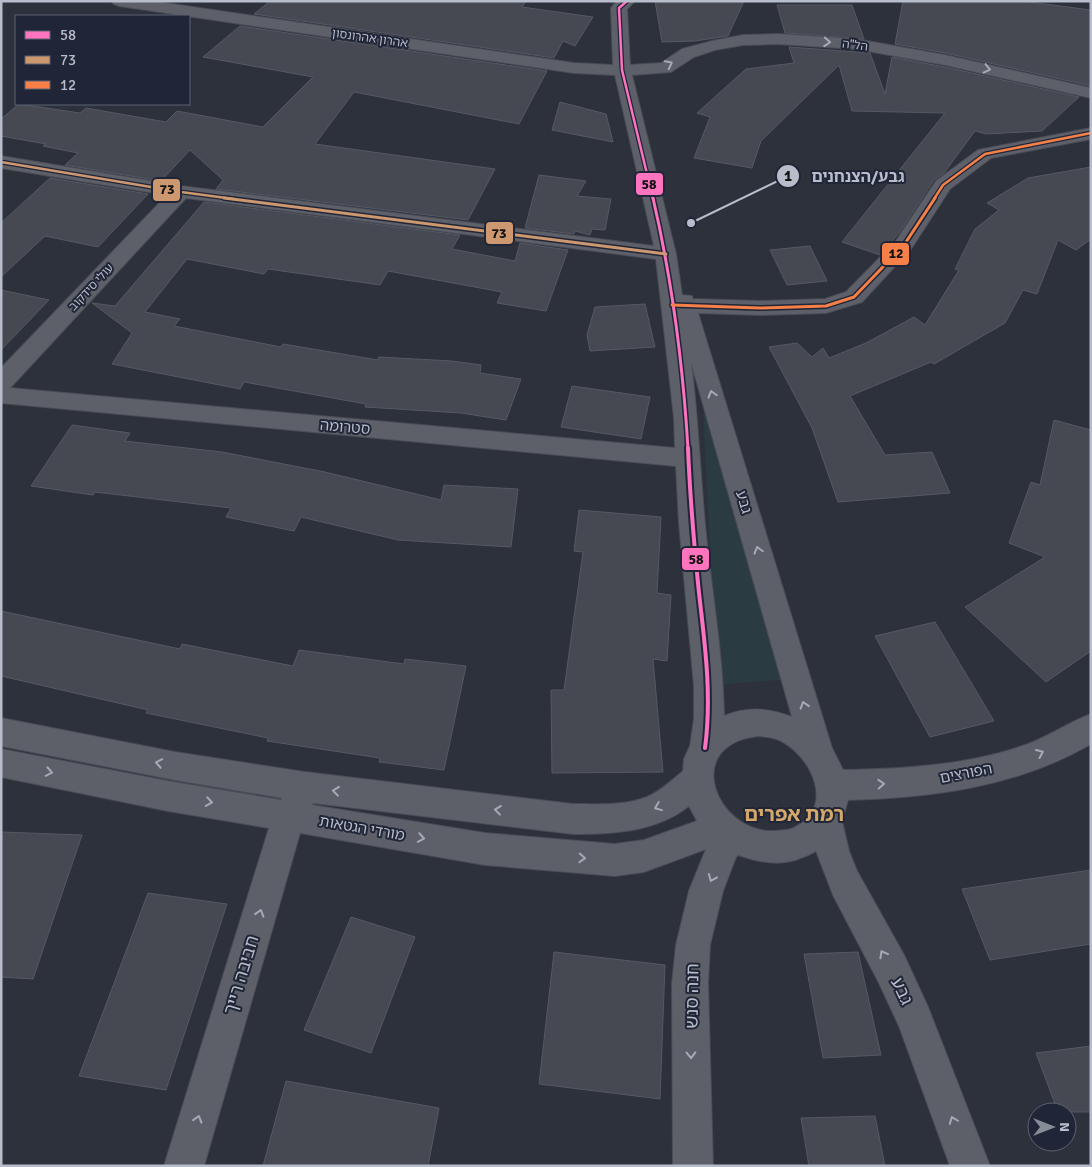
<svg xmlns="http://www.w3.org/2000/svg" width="1092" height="1167" font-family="Signika,'Noto Sans Hebrew',sans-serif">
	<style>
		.green { fill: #2a3b42 }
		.building { fill: #464952; stroke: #555963 }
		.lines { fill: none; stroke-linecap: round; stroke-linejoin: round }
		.minor-casing { stroke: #494c55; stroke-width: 2 }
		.minor { fill: #5d6069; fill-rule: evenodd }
		.bus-1-far2-casing { stroke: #202637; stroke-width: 5 }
		.bus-1-far1-casing { stroke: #202637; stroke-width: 6 }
		.bus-1-casing { stroke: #202637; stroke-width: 8 }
		.bus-2-far1-casing { stroke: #202637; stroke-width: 5 }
		.bus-2-casing { stroke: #202637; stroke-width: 6 }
		.bus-3-far1-casing { stroke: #202637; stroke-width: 5 }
		.bus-3-casing { stroke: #202637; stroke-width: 6 }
		.bus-1-far2 { stroke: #fc73be; stroke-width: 2.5 }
		.bus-1-far1 { stroke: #fc73be; stroke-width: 3 }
		.bus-1 { stroke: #fc73be; stroke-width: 4 }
		.bus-2-far1 { stroke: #cd976f; stroke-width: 2.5 }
		.bus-2 { stroke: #cd976f; stroke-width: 3 }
		.bus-3-far1 { stroke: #f78048; stroke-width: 2.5 }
		.bus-3 { stroke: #f78048; stroke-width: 3 }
		.oneway { stroke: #a6aab7 }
		.labels { text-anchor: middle; stroke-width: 4; stroke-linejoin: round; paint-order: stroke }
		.far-street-label { font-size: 12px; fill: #b8bdcb; stroke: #202637 }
		.street-label { font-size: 15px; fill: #b8bdcb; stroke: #202637 }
		.near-street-label { font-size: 18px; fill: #b8bdcb; stroke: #202637 }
		.district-label { font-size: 20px; font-weight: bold; fill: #d4a86b; stroke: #202637 }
		.leader { fill: none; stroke: #b8bdcb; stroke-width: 2 }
		.callout-dot { fill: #b8bdcb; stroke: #202637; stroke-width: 2 }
		.mark-label { font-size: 15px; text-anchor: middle; font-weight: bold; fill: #111 }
		.callout-label { font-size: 16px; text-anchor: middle; font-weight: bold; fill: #b8bdcb; stroke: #202637; stroke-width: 4; stroke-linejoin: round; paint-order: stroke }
		.line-badge { stroke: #202637; stroke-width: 2 }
		.pale-badge-label { font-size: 14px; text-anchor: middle; font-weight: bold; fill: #111 }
	</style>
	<rect width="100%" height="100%" fill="#2d313c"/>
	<path class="green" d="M 703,406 L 781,680 L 724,684 L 712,593 Z"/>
	<path class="building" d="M 270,1 L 526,1 L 522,7 L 593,17 L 575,46 L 563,41 L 554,58 L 254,14 Z
		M 655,1 L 744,1 L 728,36 L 695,41 L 662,42 Z
		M 903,1 L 1022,1 L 1091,10 L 1091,86 L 945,53 L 895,44 Z
		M 777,5 L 852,5 L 864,39 L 785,33 Z
		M 240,26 L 547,71 L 519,124 L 354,92 L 315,144 L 495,169 L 468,220 L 216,189 L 223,180 L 190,150 L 161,181 L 65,165 L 78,153 L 43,146 L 46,144 L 1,136 L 1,119 L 19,104 L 80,113 L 86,108 L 166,122 L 177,111 L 263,127 L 313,77 L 203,57 Z
		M 789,47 L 870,53 L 885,94 L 892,57 L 945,67 L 1079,97 L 1042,131 L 986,134 L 975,131 L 944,173 L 934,180 L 900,232 L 880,255 L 842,242 L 945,113 L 852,111 L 839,65 L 761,141 L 752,168 L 694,158 L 710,117 L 697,113 L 746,69 L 794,63 Z
		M 560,102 L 606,114 L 613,142 L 552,130 Z
		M 1091,167 L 1091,239 L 1076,250 L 1058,240 L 1037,294 L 1023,290 L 1005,323 L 934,364 L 931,362 L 850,396 L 885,455 L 932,452 L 950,493 L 838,502 L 812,428 L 769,347 L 797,343 L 812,357 L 823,348 L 829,358 L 866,343 L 914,317 L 925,325 L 959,270 L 955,269 L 975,229 L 999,210 L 987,203 L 1028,178 Z
		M 539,175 L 586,181 L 577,196 L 611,199 L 605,230 L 592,229 L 590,235 L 575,231 L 574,234 L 525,228 Z
		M 50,178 L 148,194 L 98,247 L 45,236 L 1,277 L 1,223 Z
		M 204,202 L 460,235 L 452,249 L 515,261 L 520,243 L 568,250 L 546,311 L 497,303 L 502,292 L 388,271 L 380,285 L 268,269 L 264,274 L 187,259 L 145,312 L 180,319 L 174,326 L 281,347 L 283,344 L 378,360 L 379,357 L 452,361 L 481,365 L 480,373 L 521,379 L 506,420 L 461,413 L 365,407 L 366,404 L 244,382 L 240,389 L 112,364 L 132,333 L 92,303 L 115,306 Z
		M 810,246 L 827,281 L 787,285 L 770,250 Z
		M 1,290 L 49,300 L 1,350 Z
		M 645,304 L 655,347 L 590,351 L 587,335 L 595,307 Z
		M 572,386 L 650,397 L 641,439 L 561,427 Z
		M 1054,420 L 1091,430 L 1091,651 L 1046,682 L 965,607 L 1045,557 L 1009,543 L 1031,482 L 1040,485 Z
		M 72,425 L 130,433 L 125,441 L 222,452 L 325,472 L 441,500 L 444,485 L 518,489 L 511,547 L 398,540 L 301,517 L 294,531 L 226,517 L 231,508 L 95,492 L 93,495 L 31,486 Z
		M 579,510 L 661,517 L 657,593 L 671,595 L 667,661 L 653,659 L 663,772 L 552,773 L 551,690 L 564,690 L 583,552 L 574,551 Z
		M 1,611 L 180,649 L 182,644 L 293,666 L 299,650 L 404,664 L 405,659 L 466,666 L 444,770 L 379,762 L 380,758 L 267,741 L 268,738 L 146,713 L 148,710 L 1,676 Z
		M 935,622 L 994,721 L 930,737 L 875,636 Z
		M 1,832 L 82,835 L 33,979 L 1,977 Z
		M 1091,870 L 1091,944 L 990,960 L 962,889 Z
		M 148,893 L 227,904 L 166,1090 L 79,1076 Z
		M 351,917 L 415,937 L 371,1053 L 304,1030 Z
		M 554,952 L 665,965 L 660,1099 L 539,1084 Z
		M 858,952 L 881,1055 L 823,1058 L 804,954 Z
		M 1091,1046 L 1091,1112 L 1058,1112 L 1036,1053 Z
		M 286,1081 L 439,1108 L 428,1166 L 263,1166 Z
		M 875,1116 L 885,1166 L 809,1166 L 801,1118 Z"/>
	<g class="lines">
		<g class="minor-casing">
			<path id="minor" d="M 111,1 L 152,1 L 574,63 L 613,65 L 611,8 L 617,1 L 635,1 L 627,9 L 630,65 L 661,63 L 682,49 L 712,41 L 743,35 L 778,34 L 856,39 L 945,55 L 1091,88 L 1091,98 L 945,65 L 856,49 L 778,44 L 743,45 L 715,50 L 694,57 L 671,72 L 632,75 L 676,254 L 682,295 L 692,296 L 693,299 L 760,301 L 825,299 L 846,292 L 896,241 L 936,181 L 978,150 L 1091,128 L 1091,139 L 991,158 L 950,189 L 911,249 L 862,302 L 826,313 L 760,315 L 698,313 L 832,748 L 843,770 C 905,769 970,765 1028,744 C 1050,736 1069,722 1091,714 L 1091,744 C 1017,787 931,798 848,800 L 842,821 L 849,851 L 857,871 L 904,955 L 928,1007 L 990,1166 L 950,1166 L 899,1026 L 878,981 L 833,895 L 816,851 C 787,867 768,865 738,855 L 736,857 L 723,891 L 710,945 L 708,983 L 713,1166 L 673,1166 L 672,983 L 676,945 L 689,891 L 706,849 L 644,872 L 615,876 L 485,865 L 300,833 L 204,1166 L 164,1166 L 269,828 L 168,811 L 1,777 L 1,749 L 168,781 L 281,800 L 282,798 L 175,780 L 1,746 L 1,718 L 175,752 L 305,772 L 573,804 C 597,804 625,806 647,797 C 661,791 672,780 683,771 L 684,759 L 690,746 L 694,719 L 694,686 L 679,523 L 676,466 L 1,403 L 1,368 L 167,195 L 1,168 L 1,156 L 181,186 L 654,246 L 615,75 L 574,73 L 119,6 L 114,4 ZM 186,198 L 656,259 L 674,418 L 675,448 L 10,388 ZM 691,362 L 792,717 C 769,708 747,706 724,716 C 723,652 711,588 705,524 C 700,469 698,416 691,362 ZM 759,736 C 766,737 774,737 781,741 C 811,756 835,806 797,826 C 790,831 783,830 775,831 C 716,834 680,744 759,736 ZM 313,803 L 573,834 C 614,834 656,832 689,806 L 697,821 L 644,840 L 615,844 L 485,833 L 312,805 Z"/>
		</g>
		<use href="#minor" class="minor"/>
		<g class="bus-1-far2-casing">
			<path id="bus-1-far2" d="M 627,1 L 619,8 L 622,70 L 653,199"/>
		</g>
		<g class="bus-1-far1-casing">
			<path id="bus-1-far1" d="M 653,198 C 672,280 683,365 688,449"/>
		</g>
		<g class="bus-1-casing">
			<path id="bus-1" d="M 688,448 C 690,497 694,544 699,593 C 705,645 712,696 705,748"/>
		</g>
		<g class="bus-2-far1-casing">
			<path id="bus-2-far1" d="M 1,162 L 181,192 L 234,199"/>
		</g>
		<g class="bus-2-casing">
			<path id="bus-2" d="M 224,198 L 666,254"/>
		</g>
		<g class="bus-3-far1-casing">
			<path id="bus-3-far1" d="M 934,199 L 943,185 L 985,154 L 1091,133"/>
		</g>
		<g class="bus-3-casing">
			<path id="bus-3" d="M 672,305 L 760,308 L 826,306 L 854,297 L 904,245 L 935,198"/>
		</g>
		<use href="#bus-1-far2" class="bus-1-far2"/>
		<use href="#bus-1-far1" class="bus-1-far1"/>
		<use href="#bus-1" class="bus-1"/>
		<use href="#bus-2-far1" class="bus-2-far1"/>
		<use href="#bus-2" class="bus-2"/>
		<use href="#bus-3-far1" class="bus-3-far1"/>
		<use href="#bus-3" class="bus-3"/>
	</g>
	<defs><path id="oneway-chevron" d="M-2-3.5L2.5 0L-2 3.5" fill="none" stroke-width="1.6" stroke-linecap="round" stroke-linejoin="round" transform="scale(1.25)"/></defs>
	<g class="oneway">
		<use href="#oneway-chevron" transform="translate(827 42) rotate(4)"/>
		<use href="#oneway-chevron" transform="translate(669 64) rotate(-27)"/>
		<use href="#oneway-chevron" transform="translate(987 69) rotate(13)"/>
		<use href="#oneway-chevron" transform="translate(712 394) rotate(-106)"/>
		<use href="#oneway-chevron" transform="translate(758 550) rotate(-106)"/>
		<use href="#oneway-chevron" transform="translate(804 705) rotate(-107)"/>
		<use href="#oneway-chevron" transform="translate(1040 753) rotate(-24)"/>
		<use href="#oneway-chevron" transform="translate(159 763) rotate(-169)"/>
		<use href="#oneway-chevron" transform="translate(49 772) rotate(11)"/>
		<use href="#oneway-chevron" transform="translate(881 784) rotate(-3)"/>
		<use href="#oneway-chevron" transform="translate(336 791) rotate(-173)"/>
		<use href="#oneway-chevron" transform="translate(209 802) rotate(9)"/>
		<use href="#oneway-chevron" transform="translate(658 807) rotate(158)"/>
		<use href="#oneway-chevron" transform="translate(498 810) rotate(-173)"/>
		<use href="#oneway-chevron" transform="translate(421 838) rotate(10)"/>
		<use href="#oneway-chevron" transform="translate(582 858) rotate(3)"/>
		<use href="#oneway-chevron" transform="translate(712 878) rotate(112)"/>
		<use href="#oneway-chevron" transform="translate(260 913) rotate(-73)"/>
		<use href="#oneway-chevron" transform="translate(883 954) rotate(-119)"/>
		<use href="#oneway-chevron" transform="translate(691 1055) rotate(89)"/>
		<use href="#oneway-chevron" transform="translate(198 1119) rotate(-73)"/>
		<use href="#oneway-chevron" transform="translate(953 1120) rotate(-111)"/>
	</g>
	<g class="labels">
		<g class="far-street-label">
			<text transform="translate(370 38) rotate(8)" y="4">אהרון אהרונסון</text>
			<text transform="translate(855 45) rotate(7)" y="4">הל"ה</text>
			<text transform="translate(91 287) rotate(-47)" y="4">עולי סידקוב</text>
		</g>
		<g class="street-label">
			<text transform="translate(345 427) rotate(5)" y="5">סטרומה</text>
			<text transform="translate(744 502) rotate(74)" y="5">גבע</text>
			<text transform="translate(966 773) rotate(-11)" y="5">הפורצים</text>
			<text transform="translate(362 828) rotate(10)" y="5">מורדי הגטאות</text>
		</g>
		<g class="near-street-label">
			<text transform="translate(241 975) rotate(-73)" y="6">חביבה רייך</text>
			<text transform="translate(902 991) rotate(65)" y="6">גבע</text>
			<text transform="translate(692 996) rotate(-89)" y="6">חנה סנש</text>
		</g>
		<g class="district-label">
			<text x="794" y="821">רמת אפרים</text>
		</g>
	</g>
	<path class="leader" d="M691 223L788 176"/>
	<g class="callout-dot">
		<circle cx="691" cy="223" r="5"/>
		<circle cx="788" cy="176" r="12"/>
	</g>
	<g class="mark-label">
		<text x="788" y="181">1</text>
	</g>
	<g class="callout-label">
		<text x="858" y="182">גבע/הצנחנים</text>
	</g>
	<g class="line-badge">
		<rect x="635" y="172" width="29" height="24" rx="5" fill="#fc73be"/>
		<rect x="152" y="178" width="29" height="24" rx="5" fill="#cd976f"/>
		<rect x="485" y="221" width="29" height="24" rx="5" fill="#cd976f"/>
		<rect x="881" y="242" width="29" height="24" rx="5" fill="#f78048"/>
		<rect x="681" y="547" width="29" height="24" rx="5" fill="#fc73be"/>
	</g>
	<g class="pale-badge-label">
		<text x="649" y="189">58</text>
		<text x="167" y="194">73</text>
		<text x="499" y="238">73</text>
		<text x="896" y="258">12</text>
		<text x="696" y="564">58</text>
	</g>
	<rect width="1092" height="1167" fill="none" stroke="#b8bdcb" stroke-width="5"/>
	<rect x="15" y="15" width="175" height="90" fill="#202637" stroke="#5d6272"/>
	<rect x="25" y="31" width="25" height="8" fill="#fc73be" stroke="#5d6272"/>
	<text x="60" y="40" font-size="15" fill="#b8bdcb">58</text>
	<rect x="25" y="56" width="25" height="8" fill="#cd976f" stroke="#5d6272"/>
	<text x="60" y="65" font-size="15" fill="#b8bdcb">73</text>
	<rect x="25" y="81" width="25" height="8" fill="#f78048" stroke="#5d6272"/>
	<text x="60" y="90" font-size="15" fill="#b8bdcb">12</text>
	<g transform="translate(1052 1127) rotate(90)"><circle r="24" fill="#202637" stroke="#5d6272"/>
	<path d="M0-4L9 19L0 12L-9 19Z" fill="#878c99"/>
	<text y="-8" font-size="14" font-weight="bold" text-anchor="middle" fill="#b8bdcb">N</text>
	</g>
</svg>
